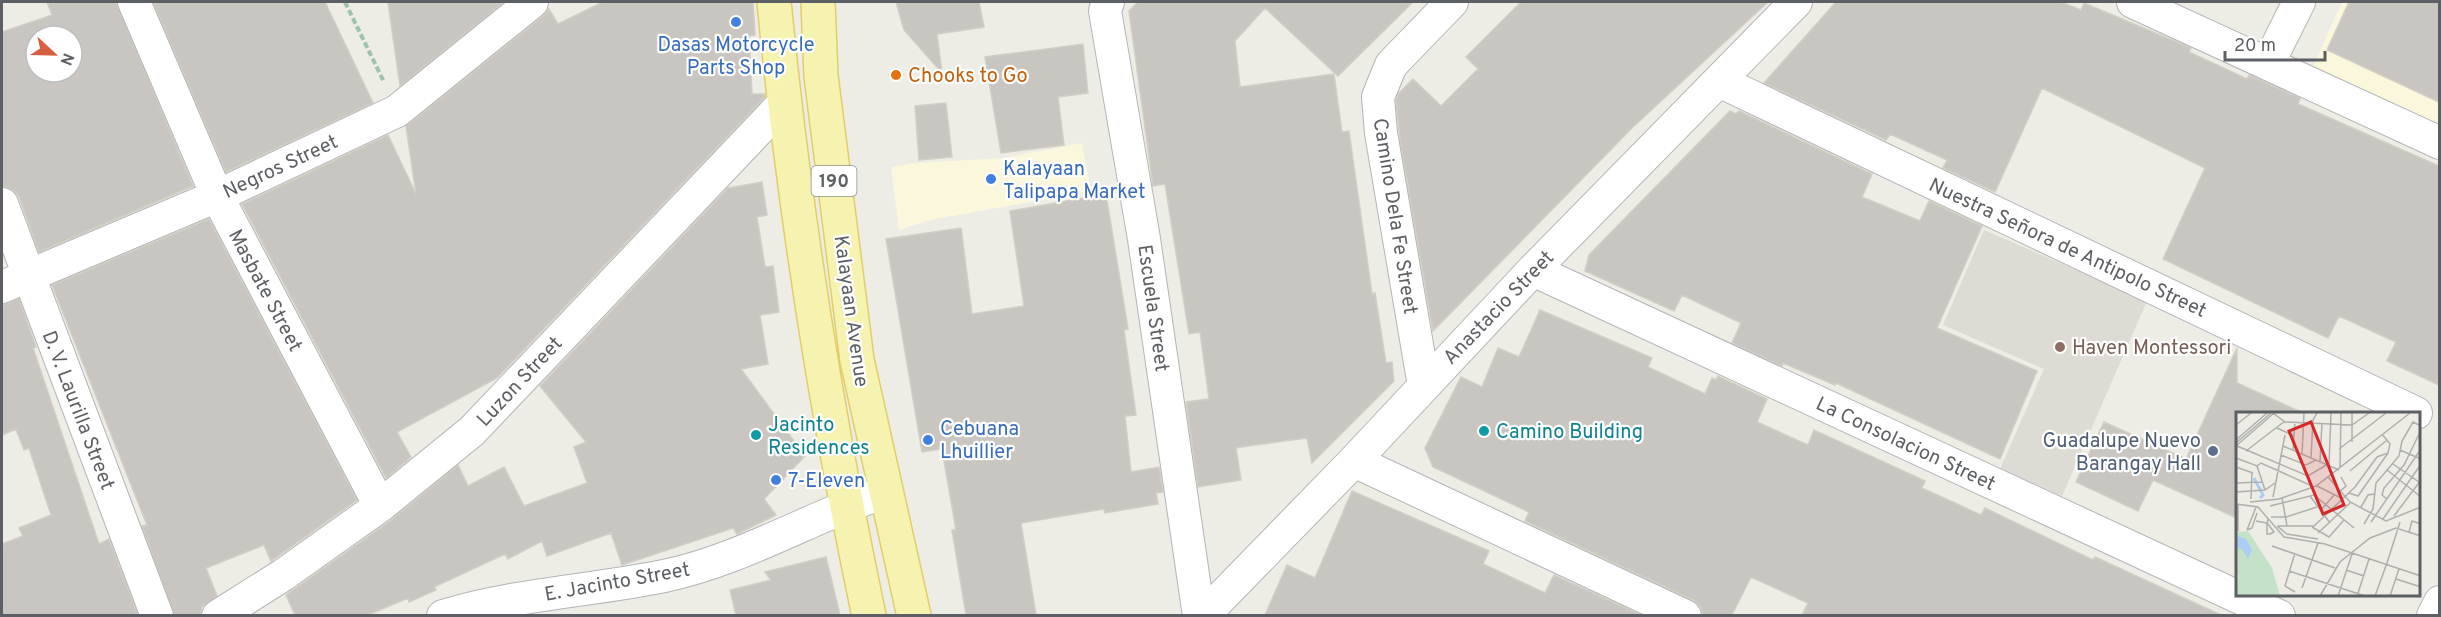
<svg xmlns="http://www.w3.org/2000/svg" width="2441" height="617" font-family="Overpass,sans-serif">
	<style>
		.commercial { fill: #faf7dd }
		.education { fill: #dddbd3 }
		.building { fill: #c9c6c1; stroke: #d1cfc4; stroke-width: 1.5; fill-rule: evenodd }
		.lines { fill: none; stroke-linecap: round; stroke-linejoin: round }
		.minor-casing { stroke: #b2b4b8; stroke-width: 34 }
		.primary-casing { stroke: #e2ce69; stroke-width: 36 }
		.path { stroke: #9dc3ac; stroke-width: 4; stroke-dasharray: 6 3; stroke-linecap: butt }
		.minor { stroke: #fff; stroke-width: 32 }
		.primary { stroke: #f6f3b1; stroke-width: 33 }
		.shop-dot { fill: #3f7fe0; stroke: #fff; stroke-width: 2 }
		.food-dot { fill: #e8710a; stroke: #fff; stroke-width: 2 }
		.education-dot { fill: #8d6e63; stroke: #fff; stroke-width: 2 }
		.culture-dot { fill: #0f9aa8; stroke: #fff; stroke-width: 2 }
		.service-dot { fill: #5c6f8a; stroke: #fff; stroke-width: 2 }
		.labels { text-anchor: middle; stroke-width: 4.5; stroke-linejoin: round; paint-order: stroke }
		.shield { fill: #fff; stroke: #8d8f92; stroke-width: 1.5 }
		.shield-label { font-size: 18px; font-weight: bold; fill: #5c5f63 }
		.shop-label { font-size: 20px; fill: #366cbe; stroke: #fff; text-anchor: start }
		.food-label { font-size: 20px; fill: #c56008; stroke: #fff; text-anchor: start }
		.street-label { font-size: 20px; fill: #5c5f63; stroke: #fff }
		.education-label { font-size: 20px; fill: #785e54; stroke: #fff; text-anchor: start }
		.culture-label { font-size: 20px; fill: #0d838f; stroke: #fff; text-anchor: start }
		.service-label { font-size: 20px; fill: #4e5e75; stroke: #fff; text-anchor: end }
		.inset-river { fill: none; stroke: #accdf6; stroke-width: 3 }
		.inset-road { fill: none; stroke: #afb0ad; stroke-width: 1.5 }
		.view { fill: #d62828; fill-opacity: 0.15; stroke: #d62828; stroke-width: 3 }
		.inset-edge { fill: none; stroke: #5c5f63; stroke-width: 3 }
	</style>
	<rect width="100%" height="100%" fill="#edece5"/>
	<path class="commercial" d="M 2342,2 L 2439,2 L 2439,125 L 2313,66 Z
		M 1082,143 L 1091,191 L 930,220 L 899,230 L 891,167 L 915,163 L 1003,158 Z"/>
	<path class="education" d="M 1984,230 L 2147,301 L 2062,496 L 2000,469 L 2044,369 L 1943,325 Z"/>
	<path class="building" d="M 47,2 L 116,2 L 193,186 L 39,252 L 19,197 L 13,190 L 2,186 L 2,32 L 52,15 ZM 36,36 L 72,36 L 72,72 L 36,72 Z
		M 153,2 L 325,2 L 373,103 L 226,172 Z
		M 388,2 L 504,2 L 400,86 Z
		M 603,2 L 753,2 L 755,35 L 749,36 L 752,94 L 765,94 L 765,97 L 497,378 L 397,432 L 411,457 L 386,478 L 242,204 L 388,135 L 416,194 L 406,126 L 543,16 L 549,9 L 558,24 Z
		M 896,2 L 979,2 L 984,27 L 937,34 L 942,73 L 904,30 Z
		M 1138,2 L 1413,2 L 1338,76 L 1265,8 L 1235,41 L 1240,87 L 1334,74 L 1342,132 L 1349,131 L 1372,294 L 1375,293 L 1386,363 L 1392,362 L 1394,381 L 1312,463 L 1307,438 L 1241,447 L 1236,448 L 1241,480 L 1198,487 L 1186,402 L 1209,399 L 1200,332 L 1189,334 L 1165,184 L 1153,186 L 1129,11 Z
		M 1521,2 L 1768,2 L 1633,127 L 1433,331 L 1400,140 L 1396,100 L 1399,93 L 1413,79 L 1441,106 L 1478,69 L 1466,57 Z
		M 1836,2 L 2061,2 L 2081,10 L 2084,3 L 2191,48 L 2189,52 L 2247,79 L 2249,75 L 2300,98 L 2298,104 L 2439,166 L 2439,385 L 2387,361 L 2396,342 L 2339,316 L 2328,338 L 2163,259 L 2205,168 L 2042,88 L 1995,192 L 1943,168 L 1947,160 L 1890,134 L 1886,140 L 1764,83 Z
		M 2349,2 L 2439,2 L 2439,102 L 2327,50 Z
		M 1083,44 L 1088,93 L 1058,97 L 1064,145 L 1001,153 L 985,57 Z
		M 946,103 L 952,157 L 919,160 L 915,106 Z
		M 1730,111 L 1736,114 L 1739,111 L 1872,174 L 1862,197 L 1920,221 L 1929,201 L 1982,226 L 1937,328 L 2037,371 L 2000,459 L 1836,383 L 1835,385 L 1783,363 L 1782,366 L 1732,343 L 1741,323 L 1682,295 L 1674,311 L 1585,271 L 1589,255 Z
		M 762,182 L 767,215 L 757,217 L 765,267 L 773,266 L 779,312 L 760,315 L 768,364 L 741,369 L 805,456 L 764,499 L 776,515 L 737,534 L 733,528 L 622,565 L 611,533 L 547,556 L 542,541 L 508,559 L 505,554 L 434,587 L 436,590 L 409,602 L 408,598 L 368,615 L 295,615 L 286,595 L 390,521 L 458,465 L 468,486 L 504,467 L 524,506 L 587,483 L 574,447 L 586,442 L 540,386 L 728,188 Z
		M 1106,194 L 1128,329 L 1124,330 L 1136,415 L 1125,416 L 1131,472 L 1159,467 L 1163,492 L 1156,493 L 1158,504 L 1105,513 L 1104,509 L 1021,523 L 1036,615 L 966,615 L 952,530 L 956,530 L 942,449 L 922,452 L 886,239 L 961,228 L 972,314 L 1024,306 L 1010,211 Z
		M 209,219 L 357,500 L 271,561 L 264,545 L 206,568 L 217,596 L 202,607 L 200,615 L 174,615 L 142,526 L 147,525 L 52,285 Z
		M 19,299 L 36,347 L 33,348 L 99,544 L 109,539 L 138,615 L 2,615 L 2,544 L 23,536 L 19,528 L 51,515 L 29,448 L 24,450 L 16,429 L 2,435 L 2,305 Z
		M 1540,310 L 1652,358 L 1648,367 L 1705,394 L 1712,378 L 1716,380 L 1718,376 L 1767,399 L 1757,422 L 1808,445 L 1814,430 L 1925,481 L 1922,488 L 1981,515 L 1985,508 L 2093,560 L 2095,557 L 2221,615 L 1802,615 L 1808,603 L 1751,577 L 1732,615 L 1703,615 L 1700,606 L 1693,600 L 1525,521 L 1529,512 L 1433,467 L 1425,448 L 1461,377 L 1482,387 L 1498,348 L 1519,357 Z
		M 2237,348 L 2237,383 L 2303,413 L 2237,413 L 2237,518 L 2153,480 L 2138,511 L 2076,482 L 2104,422 L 2186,459 Z
		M 1352,491 L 1489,551 L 1483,564 L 1545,593 L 1554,575 L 1641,615 L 1265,615 L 1287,565 L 1315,578 Z
		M 826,557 L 840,615 L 736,615 L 730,590 L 771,580 L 765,572 Z"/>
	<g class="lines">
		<g class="minor-casing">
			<path id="minor" d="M 134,2 L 217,196 L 380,506
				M 1108,2 L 1105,11 L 1144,239 L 1199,616
				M 2133,2 L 2440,143
				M 2268,64 L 2299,2
				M 1719,81 L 2416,413
				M 2,204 L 157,616
				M 1533,270 L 2279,616
				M 2,287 L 217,196 L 397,111 L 532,2
				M 1424,386 L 1381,133 L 1378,97 L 1391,65 L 1452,2
				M 1354,461 L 1685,616
				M 218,616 L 283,575 L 380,506 L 472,431 L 783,104
				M 443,616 C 515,594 591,591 664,576 C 741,560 811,517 885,492
				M 1203,616 L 1354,461 L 1533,270 L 1796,2
				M 2433,616 L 2440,602"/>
		</g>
		<g class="primary-casing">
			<path id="primary" d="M 774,2 C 794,208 826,412 869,616
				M 818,2 L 821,76 L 857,360 L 914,616"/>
		</g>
		<path class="path" d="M 345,2 L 384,82"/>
		<use href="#minor" class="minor"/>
		<use href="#primary" class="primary"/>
	</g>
	<g class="shop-dot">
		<circle cx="736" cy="22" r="6"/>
		<circle cx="991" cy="179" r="6"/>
		<circle cx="928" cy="440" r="6"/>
		<circle cx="776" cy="480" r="6"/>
	</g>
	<circle class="food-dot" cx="896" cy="75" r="6"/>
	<circle class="education-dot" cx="2060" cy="347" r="6"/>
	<g class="culture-dot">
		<circle cx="1484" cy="431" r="6"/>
		<circle cx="756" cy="435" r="6"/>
	</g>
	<circle class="service-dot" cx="2213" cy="451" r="6"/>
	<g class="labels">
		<rect class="shield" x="811.5" y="166" width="45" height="30" rx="4.5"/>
		<g class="shield-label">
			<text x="834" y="187">190</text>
		</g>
		<g class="shop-label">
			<text x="736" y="51" text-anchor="middle">Dasas Motorcycle<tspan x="736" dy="23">Parts Shop</tspan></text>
			<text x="1003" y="175">Kalayaan<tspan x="1003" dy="23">Talipapa Market</tspan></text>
			<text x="940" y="435">Cebuana<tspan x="940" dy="23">Lhuillier</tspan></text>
			<text x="788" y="487">7-Eleven</text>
		</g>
		<g class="food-label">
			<text x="908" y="82">Chooks to Go</text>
		</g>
		<g class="street-label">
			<text transform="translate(280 166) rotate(-25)" y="7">Negros Street</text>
			<text transform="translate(1396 216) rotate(81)" y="7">Camino Dela Fe Street</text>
			<text transform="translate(2068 247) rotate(25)" y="7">Nuestra Señora de Antipolo Street</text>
			<text transform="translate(266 290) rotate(62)" y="7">Masbate Street</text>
			<text transform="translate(1498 307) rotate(-46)" y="7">Anastacio Street</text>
			<text transform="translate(1154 308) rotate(82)" y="7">Escuela Street</text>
			<text transform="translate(852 311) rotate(82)" y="7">Kalayaan Avenue</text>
			<text transform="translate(519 381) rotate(-47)" y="7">Luzon Street</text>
			<text transform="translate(79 410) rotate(69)" y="7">D. V. Laurilla Street</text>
			<text transform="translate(1906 443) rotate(25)" y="7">La Consolacion Street</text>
			<text transform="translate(617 581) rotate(-10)" y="7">E. Jacinto Street</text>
		</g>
		<g class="education-label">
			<text x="2072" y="354">Haven Montessori</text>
		</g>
		<g class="culture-label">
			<text x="768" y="431">Jacinto<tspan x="768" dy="23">Residences</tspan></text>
			<text x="1496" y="438">Camino Building</text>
		</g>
		<g class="service-label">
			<text x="2201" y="447">Guadalupe Nuevo<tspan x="2201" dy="23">Barangay Hall</tspan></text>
		</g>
	</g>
	<g transform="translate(2236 412)">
		<rect width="184" height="184" fill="#edece5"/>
		<path d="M 12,119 L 36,156 L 44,184 L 0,184 L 0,120 Z" fill="#c4e2c7"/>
		<path d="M 1,124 L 10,127 L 16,138 L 12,147 L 6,137 L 0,136 Z" fill="#accdf6"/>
		<path class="inset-river" d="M 18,66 L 27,83 L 24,86"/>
		<path class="inset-road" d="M 37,1 L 49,10 L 116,13 L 133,1M 0,13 L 15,1M 41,16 L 58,24M 0,28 L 31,1M 116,30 L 116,1M 0,31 L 35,1M 0,34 L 38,1M 1,34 L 72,64 L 92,52M 47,34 L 103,58M 103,37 L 150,1M 57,38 L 59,10M 164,38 L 185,47M 10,39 L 49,9M 66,42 L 68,1M 45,43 L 70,53 L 80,48M 0,46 L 21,54 L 25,51 L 76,74M 75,46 L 77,8 L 81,1M 84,49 L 86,11M 157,52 L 183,70M 93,53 L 95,1M 21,54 L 29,78M 0,55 L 17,61M 104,56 L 105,1M 151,58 L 185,85M 114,59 L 151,28M 92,65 L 114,90 L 150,109 L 185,95M 0,71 L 26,70M 81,74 L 107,87M 0,80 L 29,78 L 39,71M 103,80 L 110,74 L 105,65M 113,81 L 122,84 L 152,41M 74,84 L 94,111M 37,85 L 49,23M 46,86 L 51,114M 15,87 L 16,60M 151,87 L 146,83 L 148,76 L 168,53 L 185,18M 14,90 L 43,87 L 80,74 L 174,1M 0,92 L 22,95 L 48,125 L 89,132 L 185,164M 2,93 L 2,119M 34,94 L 78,83 L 118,116M 125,95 L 132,83 L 138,82M 84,99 L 99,82M 158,104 L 185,68M 35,105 L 50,105 L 81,95M 147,107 L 185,52M 20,109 L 31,111 L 32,112 L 38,120 L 34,122 L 31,122 L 31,111 L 32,107M 135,110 L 185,37M 128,112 L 137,97 L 140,71 L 163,44 L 166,29 L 177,10 L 185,14M 41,114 L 51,122 L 82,127M 42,114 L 78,114 L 119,75 L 141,45 L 152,41 L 154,32 L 146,22M 76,115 L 93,125 L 108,108M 11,118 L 20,95M 11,118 L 16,116 L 21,101M 173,120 L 176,109 L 185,112M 82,121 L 114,91M 36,134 L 99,156M 59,141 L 49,174 L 59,180M 151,151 L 164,110M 110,158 L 128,164M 53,159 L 129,184M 160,167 L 185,175M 66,176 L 82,131M 122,181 L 133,147M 84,184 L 104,150 L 134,126 L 160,116 L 185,124M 102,184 L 117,139M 139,184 L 151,151M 154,184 L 163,157"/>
		<path class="view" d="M 75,10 L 108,93 L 87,102 L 53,19 Z"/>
		<rect width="184" height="184" class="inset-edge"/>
	</g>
	<rect width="2441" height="617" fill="none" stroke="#5c5f63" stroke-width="6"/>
	<g transform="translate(54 54) rotate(112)"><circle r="28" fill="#ffffff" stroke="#bebfc1" stroke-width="1.5"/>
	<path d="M0-4.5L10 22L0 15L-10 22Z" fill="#d65e41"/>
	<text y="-9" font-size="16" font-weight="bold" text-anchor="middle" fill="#5c5f63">N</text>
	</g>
	<path d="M2225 51v9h100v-9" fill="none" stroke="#5c5f63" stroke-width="3"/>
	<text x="2234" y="51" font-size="18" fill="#5c5f63" stroke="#ffffff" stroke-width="4.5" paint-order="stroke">20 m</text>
</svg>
